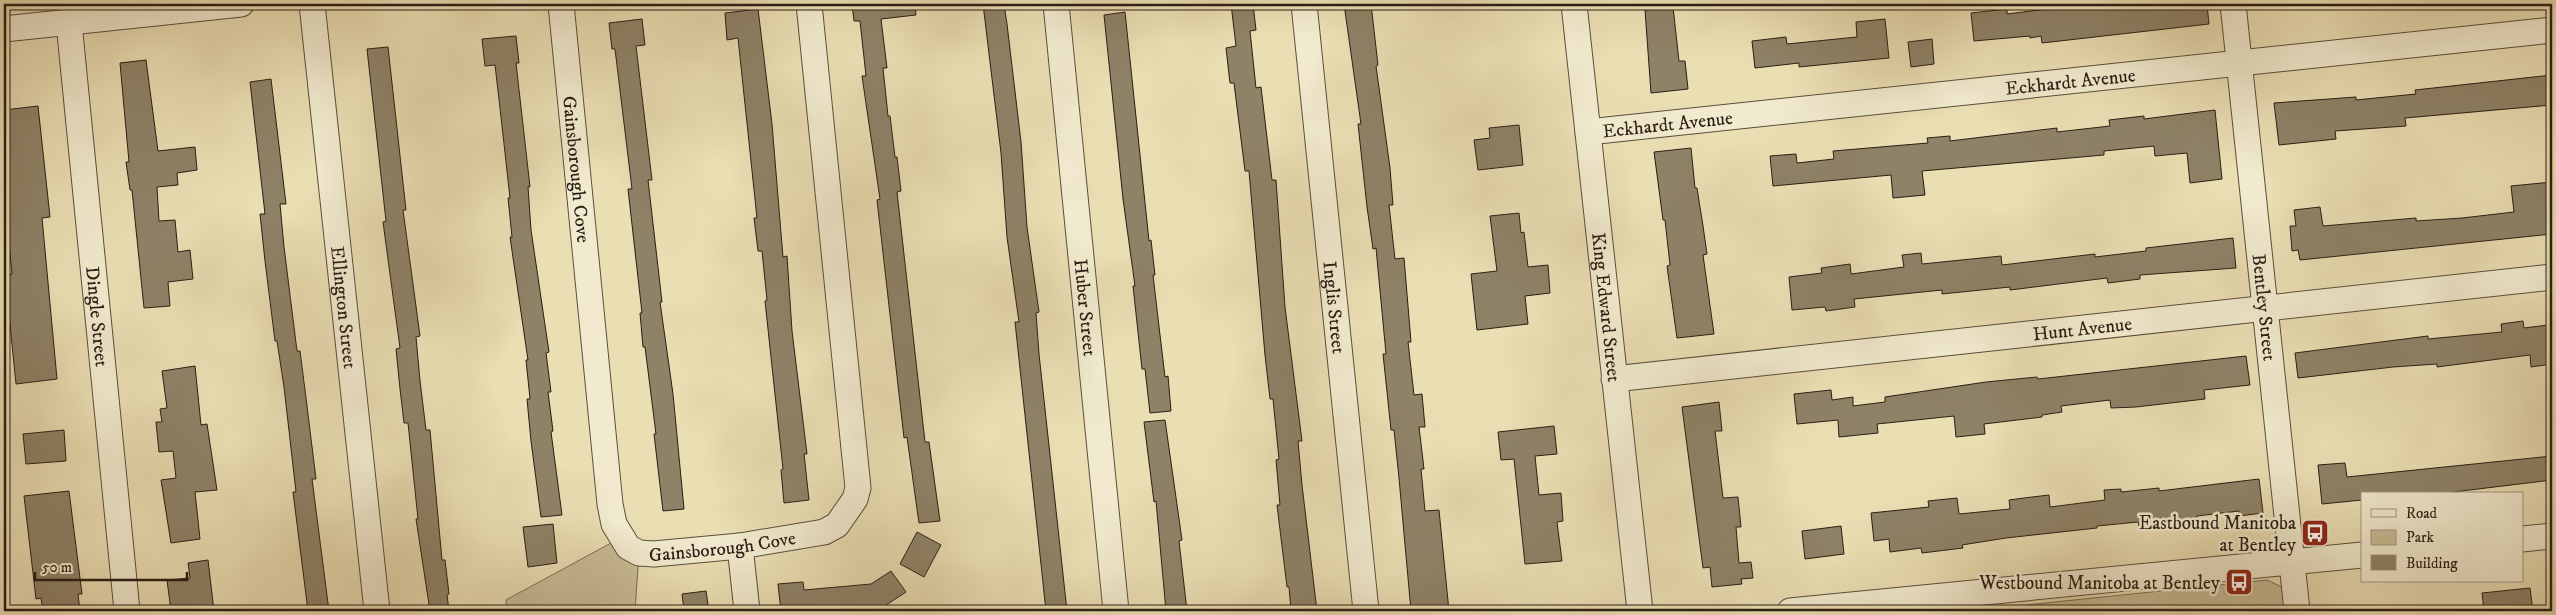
<svg xmlns="http://www.w3.org/2000/svg" width="2556" height="615" font-family="'IM FELL DW Pica',serif">
	<style>
		.green { fill: #c9bd98; stroke: #7a6e56 }
		.building { fill: #8e8267; stroke: #2a1e15 }
		.lines { fill: none; stroke-linecap: round; stroke-linejoin: round }
		.minor-casing { stroke: #5a4e3c; stroke-width: 27 }
		.minor { stroke: #f1eace; stroke-width: 25 }
		.labels { text-anchor: middle; stroke-width: 5; stroke-linejoin: round; paint-order: stroke }
		.street-label { font-size: 19px; fill: #2a1e15; stroke: #f1eace }
		.poi-label { font-size: 19px; fill: #2a1e15; stroke: #f1eace; text-anchor: end }
	</style>
	<rect width="100%" height="100%" fill="#eadeb3"/>
	<filter id="stains"><feTurbulence type="fractalNoise" baseFrequency=".004" numOctaves="4"/><feColorMatrix values="0 0 0 0 .2 0 0 0 0 .09 0 0 0 0 .02 0 0 0 .5 -.17"/></filter>
	<radialGradient id="worn" r=".72"><stop offset=".6" stop-color="#630" stop-opacity="0"/><stop offset="1" stop-color="#630" stop-opacity=".3"/></radialGradient>
	<path class="green" d="M 622,537 L 639,553 L 635,611 L 507,611 L 506,600 Z
		M 2267,580 L 2282,587 L 2287,611 L 1968,611 Z"/>
	<path class="building" d="M 852,4 L 915,4 L 916,15 L 881,19 L 887,68 L 883,68 L 888,116 L 890,116 L 895,157 L 897,157 L 901,191 L 897,192 L 925,442 L 929,442 L 940,521 L 919,523 L 907,437 L 904,438 L 877,200 L 880,199 L 862,76 L 866,76 L 860,21 L 854,21 Z
		M 983,4 L 1004,4 L 1007,24 L 1021,142 L 1027,227 L 1039,312 L 1036,313 L 1039,354 L 1067,611 L 1046,611 L 1015,322 L 1019,322 L 1007,237 L 1001,153 Z
		M 1231,4 L 1253,4 L 1256,30 L 1250,31 L 1256,88 L 1261,87 L 1272,180 L 1276,180 L 1285,307 L 1302,441 L 1298,441 L 1302,485 L 1317,611 L 1291,611 L 1289,587 L 1287,587 L 1277,505 L 1280,505 L 1276,460 L 1279,459 L 1273,399 L 1270,399 L 1265,355 L 1249,171 L 1245,171 L 1234,83 L 1230,83 L 1226,48 L 1236,46 Z
		M 1344,4 L 1371,4 L 1378,65 L 1376,66 L 1390,168 L 1393,205 L 1389,205 L 1395,259 L 1404,258 L 1411,342 L 1408,342 L 1414,395 L 1422,394 L 1425,427 L 1419,427 L 1424,469 L 1421,469 L 1425,511 L 1439,510 L 1449,611 L 1411,611 L 1399,478 L 1394,430 L 1391,430 L 1383,354 L 1386,354 L 1376,248 L 1373,249 L 1367,207 L 1358,124 L 1361,124 Z
		M 2087,4 L 2207,4 L 2209,24 L 2042,43 L 2041,36 L 2030,38 L 2030,36 L 1974,41 L 1971,13 L 2007,9 L 2007,14 Z
		M 1673,7 L 1679,61 L 1685,61 L 1688,89 L 1651,93 L 1645,10 Z
		M 758,9 L 772,124 L 783,257 L 787,256 L 792,331 L 807,454 L 804,454 L 809,500 L 784,503 L 781,470 L 783,469 L 765,301 L 767,300 L 762,251 L 758,251 L 754,218 L 757,218 L 738,38 L 727,40 L 725,13 Z
		M 1125,12 L 1149,241 L 1151,240 L 1155,275 L 1153,275 L 1158,318 L 1165,377 L 1168,376 L 1171,411 L 1150,413 L 1145,369 L 1142,369 L 1133,286 L 1135,286 L 1123,199 L 1104,15 Z
		M 642,19 L 645,45 L 636,46 L 652,180 L 648,180 L 662,302 L 660,302 L 673,394 L 684,509 L 663,511 L 654,434 L 656,434 L 645,347 L 643,347 L 640,313 L 642,313 L 628,189 L 632,189 L 615,49 L 612,49 L 609,23 Z
		M 1885,19 L 1889,58 L 1799,67 L 1799,63 L 1755,68 L 1752,41 L 1786,37 L 1787,44 L 1857,37 L 1856,22 Z
		M 516,36 L 519,63 L 516,63 L 530,187 L 528,187 L 531,230 L 549,352 L 546,353 L 551,392 L 548,392 L 553,431 L 551,432 L 562,515 L 541,517 L 531,441 L 527,399 L 530,399 L 526,360 L 528,360 L 510,237 L 512,237 L 508,198 L 510,198 L 500,108 L 495,65 L 485,66 L 482,39 Z
		M 1932,39 L 1934,64 L 1911,67 L 1908,42 Z
		M 388,47 L 406,210 L 403,210 L 420,336 L 416,337 L 420,381 L 426,430 L 430,430 L 442,560 L 445,560 L 449,594 L 447,595 L 449,611 L 430,611 L 416,519 L 418,519 L 408,423 L 404,423 L 400,389 L 396,349 L 400,348 L 383,222 L 386,221 L 367,49 Z
		M 146,60 L 158,151 L 195,147 L 197,170 L 177,173 L 178,185 L 157,187 L 159,221 L 175,220 L 178,252 L 190,250 L 193,279 L 168,282 L 170,306 L 144,308 L 132,190 L 130,190 L 126,162 L 129,162 L 120,63 Z
		M 2552,75 L 2552,105 L 2405,118 L 2406,126 L 2335,131 L 2336,139 L 2279,145 L 2274,103 L 2356,97 L 2356,100 L 2416,94 L 2415,90 Z
		M 271,79 L 286,204 L 280,204 L 284,247 L 297,351 L 300,351 L 306,398 L 316,479 L 312,479 L 329,611 L 308,611 L 293,492 L 296,492 L 284,387 L 277,341 L 275,341 L 265,261 L 260,214 L 265,214 L 250,82 Z
		M 38,106 L 50,217 L 42,218 L 57,379 L 16,384 L 5,275 L 12,274 L 7,222 L 4,222 L 4,110 Z
		M 2215,110 L 2222,179 L 2190,183 L 2187,153 L 2155,156 L 2154,146 L 2104,151 L 2104,155 L 1922,171 L 1925,195 L 1893,198 L 1891,175 L 1773,186 L 1770,156 L 1796,154 L 1797,163 L 1834,159 L 1833,151 L 1928,143 L 1927,138 L 1950,136 L 1950,141 L 2057,128 L 2057,132 L 2110,126 L 2109,120 L 2144,116 L 2144,119 Z
		M 1519,125 L 1523,165 L 1478,170 L 1474,140 L 1490,138 L 1489,128 Z
		M 1691,148 L 1695,188 L 1697,188 L 1703,226 L 1707,254 L 1703,255 L 1714,334 L 1677,338 L 1667,266 L 1670,265 L 1665,220 L 1663,220 L 1654,152 Z
		M 2552,182 L 2552,234 L 2300,260 L 2298,250 L 2292,251 L 2290,226 L 2296,226 L 2294,210 L 2320,207 L 2323,226 L 2416,218 L 2416,221 L 2462,218 L 2514,212 L 2511,186 Z
		M 1519,213 L 1521,233 L 1524,232 L 1528,267 L 1548,265 L 1550,293 L 1525,296 L 1528,324 L 1477,330 L 1471,274 L 1497,271 L 1490,216 Z
		M 2233,238 L 2236,268 L 2140,275 L 2140,279 L 2108,283 L 2107,278 L 2010,290 L 2010,287 L 1942,294 L 1942,290 L 1854,299 L 1855,307 L 1826,311 L 1825,307 L 1792,310 L 1789,277 L 1822,273 L 1821,268 L 1850,264 L 1851,274 L 1904,267 L 1902,255 L 1921,253 L 1922,264 L 2001,256 L 2002,265 L 2095,254 L 2095,257 L 2146,251 L 2146,248 Z
		M 2523,321 L 2524,328 L 2548,325 L 2549,332 L 2552,331 L 2552,364 L 2531,367 L 2530,355 L 2437,367 L 2437,364 L 2393,367 L 2298,378 L 2295,353 L 2428,336 L 2428,339 L 2502,332 L 2501,324 Z
		M 2246,356 L 2250,385 L 2204,390 L 2205,399 L 2136,407 L 2111,408 L 2110,400 L 2061,406 L 2062,412 L 2042,415 L 2042,417 L 1984,424 L 1985,434 L 1956,437 L 1954,416 L 1877,424 L 1878,433 L 1839,437 L 1838,420 L 1797,424 L 1794,394 L 1831,390 L 1832,400 L 1853,397 L 1853,406 L 1885,402 L 1885,397 L 1986,382 L 2037,377 L 2038,379 Z
		M 195,366 L 201,425 L 207,424 L 217,490 L 195,492 L 200,539 L 171,543 L 161,480 L 176,478 L 173,451 L 159,452 L 156,422 L 162,422 L 160,409 L 167,408 L 162,371 Z
		M 1719,402 L 1722,431 L 1715,431 L 1723,498 L 1738,497 L 1741,527 L 1736,527 L 1739,563 L 1751,562 L 1753,578 L 1741,579 L 1742,584 L 1712,587 L 1710,567 L 1703,568 L 1682,407 Z
		M 1165,420 L 1182,540 L 1179,541 L 1187,611 L 1166,611 L 1156,501 L 1154,502 L 1144,422 Z
		M 1554,426 L 1557,454 L 1535,456 L 1539,495 L 1561,493 L 1563,521 L 1557,522 L 1562,561 L 1525,564 L 1514,459 L 1501,460 L 1498,432 Z
		M 64,430 L 66,461 L 26,464 L 23,434 Z
		M 2552,456 L 2552,480 L 2437,494 L 2362,494 L 2362,500 L 2322,504 L 2318,465 L 2345,463 L 2347,477 Z
		M 2259,479 L 2263,513 L 2239,516 L 2239,511 L 2197,516 L 2197,520 L 2175,522 L 2139,526 L 2138,522 L 2097,526 L 2097,528 L 2006,538 L 1962,545 L 1963,548 L 1922,553 L 1921,548 L 1890,552 L 1889,539 L 1874,541 L 1871,513 L 1929,507 L 1928,501 L 1957,498 L 1959,514 L 2010,509 L 2009,500 L 2024,498 L 2049,495 L 2050,507 L 2105,500 L 2104,490 L 2121,489 L 2121,492 L 2159,488 L 2159,491 Z
		M 69,491 L 82,594 L 78,594 L 80,611 L 43,611 L 41,598 L 36,599 L 24,496 Z
		M 553,524 L 557,563 L 528,567 L 523,527 Z
		M 1841,526 L 1844,554 L 1805,559 L 1802,531 Z
		M 917,532 L 941,545 L 924,577 L 900,564 Z
		M 208,560 L 214,611 L 171,611 L 167,580 L 190,578 L 188,563 Z
		M 891,571 L 906,592 L 877,611 L 872,609 L 781,611 L 778,584 L 803,582 L 804,590 L 871,584 Z
		M 2530,588 L 2533,611 L 2484,611 L 2482,593 Z
		M 706,591 L 709,611 L 684,611 L 682,594 Z"/>
	<g class="lines">
		<g class="minor-casing">
			<g id="minor">
				<path id="s1" d="M 312,4 L 377,611"/>
				<path id="s2" d="M 561,4 L 610,504 L 614,524 L 628,547 L 639,553 L 654,554 L 740,546 L 824,532 L 837,525 L 855,499 L 858,488 L 809,4"/>
				<path id="s3" d="M 1056,4 L 1116,611"/>
				<path id="s4" d="M 1304,4 L 1366,611"/>
				<path id="s5" d="M 1574,4 L 1640,611"/>
				<path id="s6" d="M 2233,4 L 2297,611"/>
				<path id="s7" d="M 69,23 L 127,611"/>
				<path d="M 4,29 L 241,4"/>
				<path id="s8" d="M 1588,132 L 2552,30"/>
				<path id="s9" d="M 1614,379 L 2552,277"/>
				<path d="M 2522,539 L 2552,536"/>
				<path d="M 740,546 L 747,611"/>
				<path d="M 1790,611 L 2362,555"/>
			</g>
		</g>
		<use href="#minor" class="minor"/>
	</g>
	<defs>
		<g id="bus-square" transform="scale(1.4375)"><rect x="-9" y="-9" width="18" height="18" rx="4" fill="#8f2418" stroke="#f1eace"/><path d="M-5-6H5V4H4V6H2V4H-2V6H-4V4H-5ZM-3.5-4V0h7V-4ZM-3.5 1.2v1.5H-2V1.2ZM2 1.2v1.5H3.5V1.2Z" fill="#fff"/></g>
	</defs>
	<g fill-rule="evenodd">
		<use href="#bus-square" x="2315" y="533"/>
		<use href="#bus-square" x="2239" y="582"/>
	</g>
	<g class="labels">
		<g class="street-label">
			<text dy="7" stroke="none"><textPath href="#s8" startOffset="485">Eckhardt Avenue</textPath></text>
			<text dy="7" stroke="none"><textPath href="#s8" startOffset="80">Eckhardt Avenue</textPath></text>
			<text dy="7" stroke="none"><textPath href="#s2" startOffset="166">Gainsborough Cove</textPath></text>
			<text dy="7" stroke="none"><textPath href="#s1" startOffset="305">Ellington Street</textPath></text>
			<text dy="7" stroke="none"><textPath href="#s4" startOffset="305">Inglis Street</textPath></text>
			<text dy="7" stroke="none"><textPath href="#s6" startOffset="305">Bentley Street</textPath></text>
			<text dy="7" stroke="none"><textPath href="#s3" startOffset="305">Huber Street</textPath></text>
			<text dy="7" stroke="none"><textPath href="#s5" startOffset="305">King Edward Street</textPath></text>
			<text dy="7" stroke="none"><textPath href="#s7" startOffset="295">Dingle Street</textPath></text>
			<text dy="7" stroke="none"><textPath href="#s9" startOffset="471">Hunt Avenue</textPath></text>
			<text dy="7" stroke="none"><textPath href="#s2" startOffset="646">Gainsborough Cove</textPath></text>
		</g>
		<g class="poi-label">
			<text x="2296" y="529">Eastbound Manitoba<tspan x="2296" dy="22">at Bentley</tspan></text>
			<text x="2220" y="589">Westbound Manitoba at Bentley</text>
		</g>
	</g>
	<rect width="2556" height="615" fill="none" stroke="#eadeb3" stroke-width="20"/>
	<rect x="5" y="5" width="2546" height="605" fill="none" stroke="#2a1e15" stroke-width="2.5"/>
	<rect x="10" y="10" width="2536" height="595" fill="none" stroke="#2a1e15"/>
	<rect x="2361" y="492" width="162" height="90" fill="#f1eace" stroke="#a19884"/>
	<rect x="2371" y="509" width="25" height="8" fill="#f1eace" stroke="#a19884"/>
	<text x="2406" y="518" font-size="15" fill="#2a1e15">Road</text>
	<rect x="2371" y="530" width="25" height="15" fill="#c9bd98" stroke="#a19884"/>
	<text x="2406" y="542" font-size="15" fill="#2a1e15">Park</text>
	<rect x="2371" y="555" width="25" height="15" fill="#8e8267" stroke="#a19884"/>
	<text x="2406" y="568" font-size="15" fill="#2a1e15">Building</text>
	<path d="M35 572v8h152v-8" fill="none" stroke="#2a1e15" stroke-width="2.5"/>
	<text x="42" y="572" font-size="15" fill="#2a1e15" stroke="#f1eace" stroke-width="4" paint-order="stroke">50 m</text>
	<rect width="100%" height="100%" filter="url(#stains)"/>
	<rect width="100%" height="100%" fill="url(#worn)"/>
</svg>
